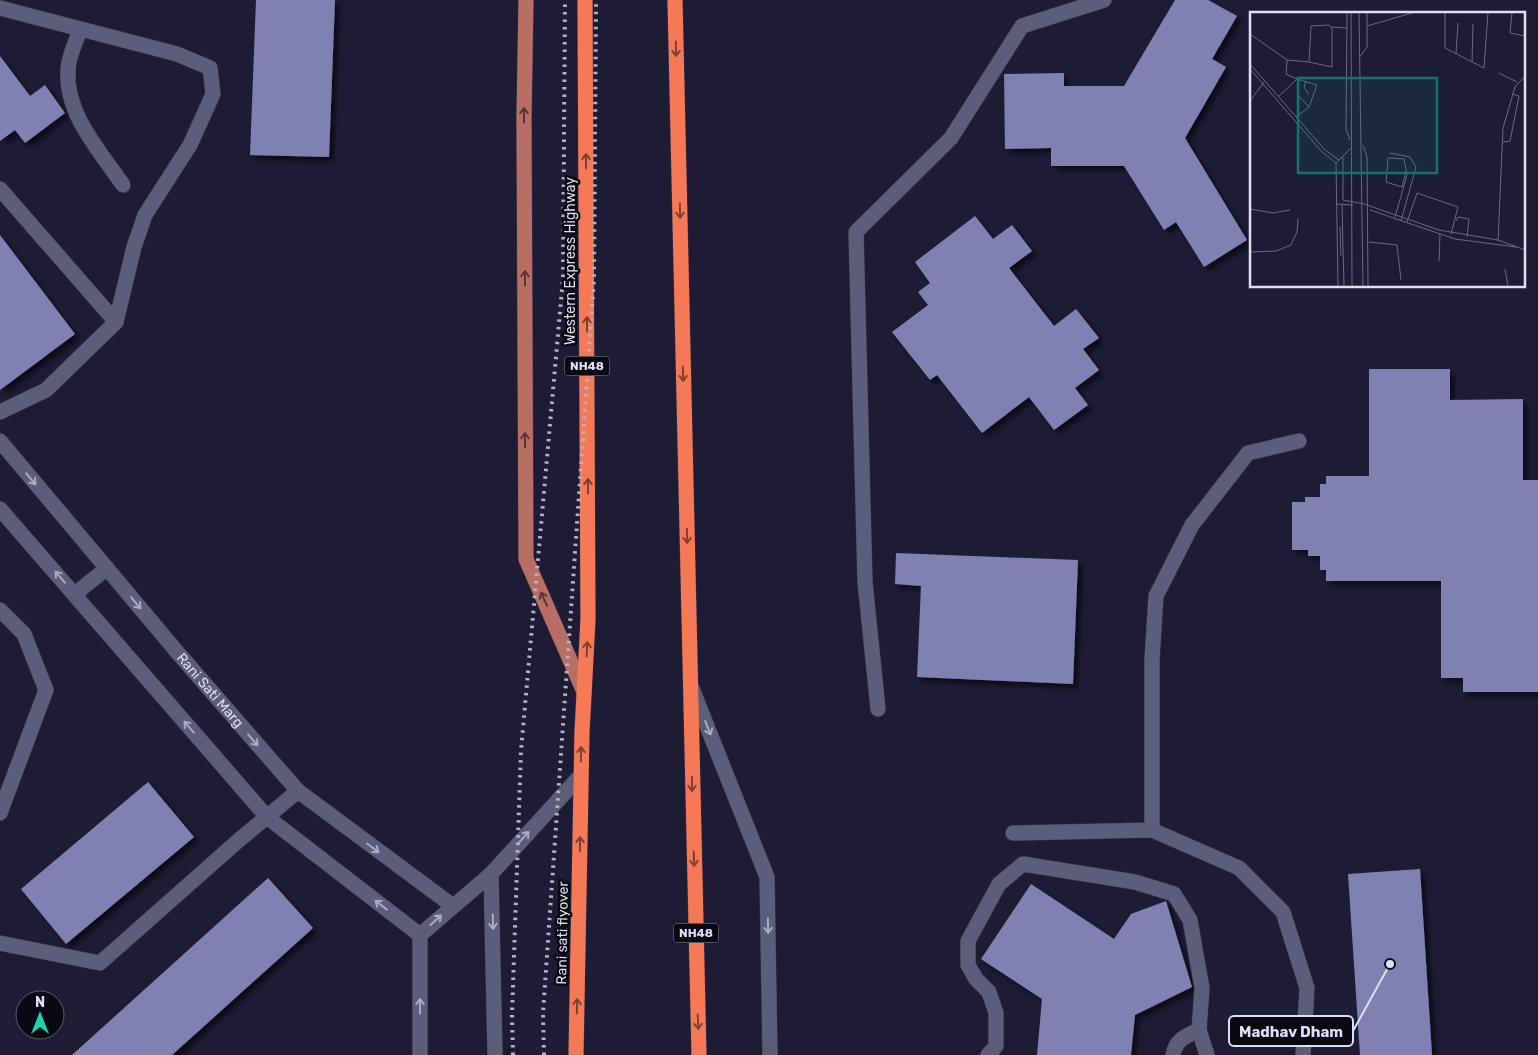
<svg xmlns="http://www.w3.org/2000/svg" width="1538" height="1055" font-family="Rubik,sans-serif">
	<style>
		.building { fill: #8180b2; filter: url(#shadow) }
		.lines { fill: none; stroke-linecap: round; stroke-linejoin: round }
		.minor-casing { stroke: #38364b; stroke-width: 16 }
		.major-casing { stroke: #38364b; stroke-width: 16 }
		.highway-casing { stroke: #38364b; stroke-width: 16 }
		.minor { stroke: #5d5d7a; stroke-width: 15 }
		.major { stroke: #b86e64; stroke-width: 15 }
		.highway { stroke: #f57956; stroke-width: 15 }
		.rail { stroke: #b3b3c6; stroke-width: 4; stroke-dasharray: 2.5 5; stroke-linecap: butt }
		.oneway { stroke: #7f4034 }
		.oneway2 { stroke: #583637 }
		.oneway3 { stroke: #aaabc1 }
		.labels { text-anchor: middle; stroke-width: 5; stroke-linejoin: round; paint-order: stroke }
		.shield { fill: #090813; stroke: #9e9eae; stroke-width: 1 }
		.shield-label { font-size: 12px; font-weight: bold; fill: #dedff0 }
		.street-label { font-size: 14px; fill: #dedff0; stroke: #090813 }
		.inset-road { fill: none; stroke: #6b6a80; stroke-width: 1 }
		.view { fill: #0f766e; fill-opacity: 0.15; stroke: #0f766e; stroke-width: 2.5 }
		.inset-edge { fill: none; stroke: #dedff0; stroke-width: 2.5 }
		.leader { fill: none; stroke: #dedff0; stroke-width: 2 }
		.callout-dot { fill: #dedff0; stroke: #090813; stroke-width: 2 }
		.callout { fill: #090813; stroke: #dedff0; stroke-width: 2 }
		.callout-label { font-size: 15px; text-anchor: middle; font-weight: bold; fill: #dedff0 }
	</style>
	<defs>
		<filter id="shadow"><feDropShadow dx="4.5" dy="4.5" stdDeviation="2.5" flood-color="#0009"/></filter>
	</defs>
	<rect width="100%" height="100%" fill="#1e1c35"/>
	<path class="building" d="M 256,0 L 335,0 L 329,157 L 250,155 Z
		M 1175,0 L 1208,0 L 1237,16 L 1212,59 L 1226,67 L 1185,138 L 1247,240 L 1204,267 L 1176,222 L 1164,230 L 1124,166 L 1051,166 L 1051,148 L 1005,149 L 1004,74 L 1064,73 L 1064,86 L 1124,86 Z
		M 0,56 L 30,96 L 45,85 L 65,113 L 25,143 L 15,130 L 0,141 Z
		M 975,216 L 993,239 L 1012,225 L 1032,251 L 1009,268 L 1054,326 L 1076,309 L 1099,338 L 1083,349 L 1099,370 L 1075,388 L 1088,405 L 1054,430 L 1029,397 L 982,433 L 937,375 L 930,380 L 892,332 L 928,305 L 918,292 L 930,283 L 915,262 Z
		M 0,235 L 75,334 L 0,390 Z
		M 1369,369 L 1450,369 L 1450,400 L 1523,399 L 1523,480 L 1538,480 L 1538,692 L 1463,692 L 1463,678 L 1441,678 L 1441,581 L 1326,581 L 1326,570 L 1320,570 L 1320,556 L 1308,556 L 1308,550 L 1292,550 L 1292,502 L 1305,502 L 1305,497 L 1320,497 L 1320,484 L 1326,484 L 1326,476 L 1369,476 Z
		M 896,553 L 1078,560 L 1073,684 L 917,677 L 921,586 L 895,584 Z
		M 148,782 L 194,837 L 66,944 L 21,889 Z
		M 1420,869 L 1432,1055 L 1360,1055 L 1348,874 Z
		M 268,878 L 313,928 L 172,1055 L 72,1055 Z
		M 1031,884 L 1114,939 L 1131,914 L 1166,901 L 1192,987 L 1135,1015 L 1131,1055 L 1037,1055 L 1042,999 L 981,959 Z"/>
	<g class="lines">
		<g class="minor-casing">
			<g id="minor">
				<path d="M 0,8 L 177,54 L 210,68 L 213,94 L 190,145 L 145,215 L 134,247 L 116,322 L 46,390 L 0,412"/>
				<path d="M 80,30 C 76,42 68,57 68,70 C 65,114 100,151 123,185"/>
				<path d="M 0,189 L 116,322"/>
				<path id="s1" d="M 0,441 L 178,653 L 298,791 L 453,906"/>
				<path d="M 0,509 L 267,817 L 420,935"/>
				<path d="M 75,594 L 107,568"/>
				<path d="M 0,610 L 24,634 L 46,690 L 0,813"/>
				<path d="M 691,686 L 767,877 L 770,1055"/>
				<path d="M 878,709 L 865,582 L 856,232 L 951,138 L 1022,26 L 1104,0"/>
				<path d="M 1152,830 L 1152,659 L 1156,596 L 1192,525 L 1248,453 L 1299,441"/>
				<path d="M 1013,833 L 1152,830 L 1239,868 L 1283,912 L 1307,988 L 1303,1055"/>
				<path d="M 491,874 L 495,1055"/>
				<path d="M 0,943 L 100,963 L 239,840 L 298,791"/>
				<path d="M 420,1055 L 420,935 L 491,874 L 581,775"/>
				<path d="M 988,1055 L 996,1046 L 996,1013 L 989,992 L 976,979 L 968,965 L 968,941 L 999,884 L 1023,864 L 1135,882 L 1174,894 L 1190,920 L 1202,988 L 1199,1030 L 1207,1055"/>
				<path d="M 1173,1055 C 1176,1039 1186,1036 1199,1030"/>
			</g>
		</g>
		<g class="major-casing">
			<path id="major" d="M 526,0 L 524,117 L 526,559 L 584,692"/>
		</g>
		<g class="highway-casing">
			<path id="highway" d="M 675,0 L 699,1055
				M 576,1055 L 582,732 L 588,619 L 585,0"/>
		</g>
		<use href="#minor" class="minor"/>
		<use href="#major" class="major"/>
		<use href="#highway" class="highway"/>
		<path class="rail" d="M 513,1055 L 512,1015 L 521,751 L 563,278 L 565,0
			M 544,1055 L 543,1013 L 594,279 L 596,0"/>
	</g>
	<defs><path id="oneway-shaft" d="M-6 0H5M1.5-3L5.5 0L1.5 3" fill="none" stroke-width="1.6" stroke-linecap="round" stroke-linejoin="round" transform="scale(1.25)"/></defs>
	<g class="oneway">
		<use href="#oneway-shaft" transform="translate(676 49) rotate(89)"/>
		<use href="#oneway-shaft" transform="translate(586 161) rotate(-90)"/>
		<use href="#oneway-shaft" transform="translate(680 211) rotate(89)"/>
		<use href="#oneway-shaft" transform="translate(587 324) rotate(-90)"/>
		<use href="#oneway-shaft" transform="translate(683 374) rotate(89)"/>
		<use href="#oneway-shaft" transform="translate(588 486) rotate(-90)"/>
		<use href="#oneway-shaft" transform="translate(687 536) rotate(89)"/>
		<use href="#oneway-shaft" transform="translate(587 649) rotate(-87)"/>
		<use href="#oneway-shaft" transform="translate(581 754) rotate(-89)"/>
		<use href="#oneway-shaft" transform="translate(692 784) rotate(89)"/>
		<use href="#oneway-shaft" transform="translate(580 844) rotate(-89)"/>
		<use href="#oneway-shaft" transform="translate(694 859) rotate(88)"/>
		<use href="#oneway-shaft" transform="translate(577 1006) rotate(-89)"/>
		<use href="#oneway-shaft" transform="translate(698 1022) rotate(88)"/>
	</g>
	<g class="oneway2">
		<use href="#oneway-shaft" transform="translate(524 115) rotate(-90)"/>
		<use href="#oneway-shaft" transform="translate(525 278) rotate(-90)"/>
		<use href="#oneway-shaft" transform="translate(525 440) rotate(-90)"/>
		<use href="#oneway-shaft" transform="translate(544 599) rotate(-114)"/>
	</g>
	<g class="oneway3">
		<use href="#oneway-shaft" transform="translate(31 479) rotate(50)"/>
		<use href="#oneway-shaft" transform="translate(60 577) rotate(-131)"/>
		<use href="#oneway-shaft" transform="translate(136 603) rotate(50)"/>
		<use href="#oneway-shaft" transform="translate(189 727) rotate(-131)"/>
		<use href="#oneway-shaft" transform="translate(708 728) rotate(68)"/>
		<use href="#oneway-shaft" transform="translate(253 740) rotate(49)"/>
		<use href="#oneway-shaft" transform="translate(524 837) rotate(-48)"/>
		<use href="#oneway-shaft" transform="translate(373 848) rotate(37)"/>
		<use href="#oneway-shaft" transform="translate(381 905) rotate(-142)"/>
		<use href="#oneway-shaft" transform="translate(436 920) rotate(-42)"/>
		<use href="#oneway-shaft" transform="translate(493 922) rotate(88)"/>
		<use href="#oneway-shaft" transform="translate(768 926) rotate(89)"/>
		<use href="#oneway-shaft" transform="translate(420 1006) rotate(-90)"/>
	</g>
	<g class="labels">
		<g class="shield">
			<rect x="564.5" y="356.5" width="45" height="19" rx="4"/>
			<rect x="673.5" y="923.5" width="45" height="19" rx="4"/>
		</g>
		<g class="shield-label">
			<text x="587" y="370">NH48</text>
			<text x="696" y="937">NH48</text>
		</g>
		<g class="street-label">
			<text transform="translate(570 261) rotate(-90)" y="5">Western Express Highway</text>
			<text dy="5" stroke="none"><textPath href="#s1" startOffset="326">Rani Sati Marg</textPath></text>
			<text transform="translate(562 933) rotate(-89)" y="5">Rani sati flyover</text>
		</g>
	</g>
	<g transform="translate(1250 12)">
		<rect width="275" height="275" fill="#1e1c35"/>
		<path class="inset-road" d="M 97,1 L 96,117 L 100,128M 101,1 L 102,274M 109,1 L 113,274M 195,1 L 195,36 L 234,56 L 238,1M 262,1 L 260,21 L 275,24M 117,14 L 162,1M 81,15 L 97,16M 0,22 L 37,48M 206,42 L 208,11M 109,46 L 117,35 L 117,1M 222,50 L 223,12M 0,52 L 75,138 L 89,148M 0,57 L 72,140 L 86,151M 249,61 L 267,70M 47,67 L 36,62 L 37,48 L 59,50 L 61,14 L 79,13 L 82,17 L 82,55 L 59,50M 56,69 L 54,75 L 59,83M 47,82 L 59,95M 28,85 L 47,67 L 67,73 L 59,95 L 46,105M 0,89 L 14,70M 253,130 L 260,129 L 269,84 L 262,82M 113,133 L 117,145 L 118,274M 140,141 L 160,145 L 166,155 L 151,209M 93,145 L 93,188 L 114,192 L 189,218 L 248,228 L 275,238M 86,192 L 103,193M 92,192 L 94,274M 0,197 L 23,201 L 40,198M 120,198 L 205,227 L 266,235M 145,205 L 157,163 L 154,147 L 138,146 L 136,170 L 152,175 L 156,159M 206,209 L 208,205 L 219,207 L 217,225M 157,210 L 167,181 L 208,195 L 201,222M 90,215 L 91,244M 248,229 L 253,116 L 265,75 L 275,64M 119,230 L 147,233 L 151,268M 0,240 L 26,239 L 41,233 L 47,220 L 48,207M 189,249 L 190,222M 255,257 L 258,274M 88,274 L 86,151 L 101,136"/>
		<path class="view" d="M 48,66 L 187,66 L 187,161 L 48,161 Z"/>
		<rect width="275" height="275" class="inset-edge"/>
	</g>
	<path class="leader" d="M1390 964L1353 1031"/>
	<circle class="callout-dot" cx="1390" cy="964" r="5"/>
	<rect class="callout" x="1229" y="1016" width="124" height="30" rx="5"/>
	<g class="callout-label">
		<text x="1291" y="1037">Madhav Dham</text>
	</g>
	<g transform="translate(40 1015)"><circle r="24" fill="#090813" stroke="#5e5e6b"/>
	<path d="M0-4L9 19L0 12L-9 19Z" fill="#18d5b2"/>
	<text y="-8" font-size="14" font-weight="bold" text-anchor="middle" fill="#dedff0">N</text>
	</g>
</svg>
